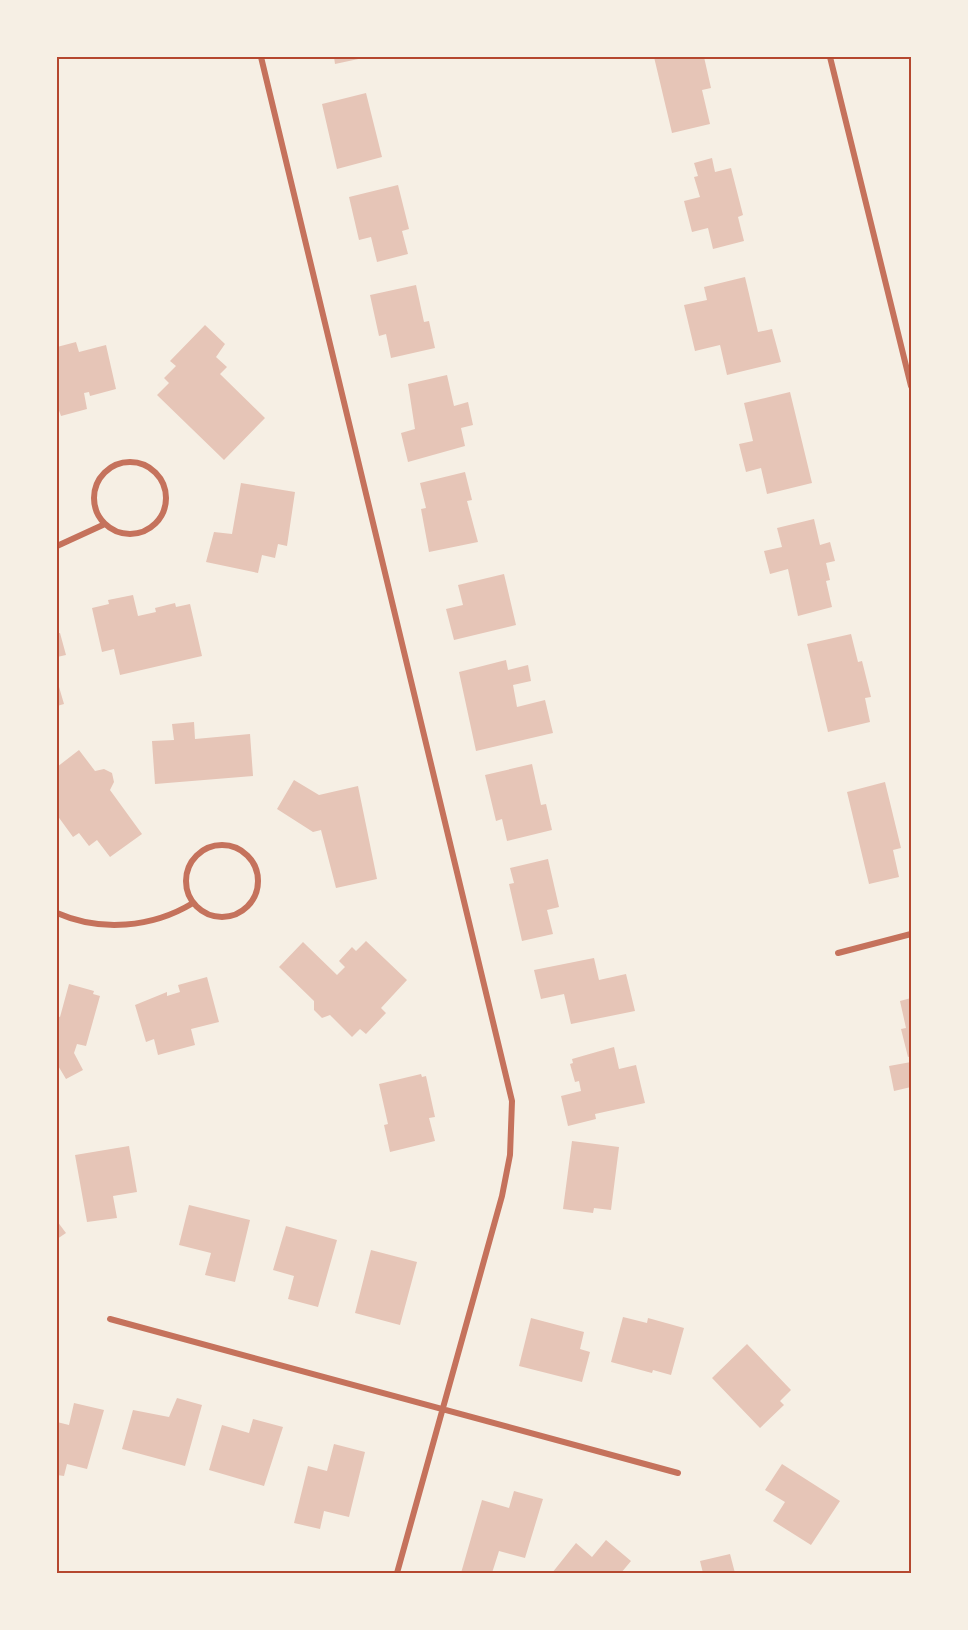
<svg xmlns="http://www.w3.org/2000/svg" width="968" height="1630" font-family="'Titillium Web',sans-serif">
	<style>
		.building { fill: #e6c5b7 }
		.lines { fill: none; stroke-linecap: round; stroke-linejoin: round }
		.minor { stroke: #c5725c; stroke-width: 6 }
		.neatline { fill: none; stroke: #b5482f; stroke-width: 2 }
	</style>
	<rect width="100%" height="100%" fill="#f6efe4"/>
	<path class="building" d="M 334,57 L 363,57 L 363,58 L 335,64 Z
		M 654,57 L 704,57 L 711,88 L 702,90 L 710,124 L 672,133 Z
		M 366,93 L 382,157 L 337,169 L 322,104 Z
		M 712,158 L 715,172 L 731,168 L 743,215 L 738,217 L 744,241 L 713,249 L 708,228 L 692,232 L 684,201 L 700,197 L 694,177 L 698,176 L 694,163 Z
		M 398,185 L 409,229 L 402,231 L 408,254 L 377,262 L 371,237 L 359,240 L 349,197 Z
		M 745,277 L 758,332 L 772,329 L 781,362 L 727,375 L 720,345 L 695,351 L 684,305 L 707,300 L 704,287 Z
		M 416,285 L 424,322 L 429,321 L 435,348 L 391,358 L 386,334 L 379,336 L 370,295 Z
		M 205,325 L 225,344 L 216,357 L 227,367 L 220,374 L 265,418 L 224,460 L 157,395 L 169,383 L 164,378 L 176,366 L 170,361 Z
		M 76,342 L 79,352 L 106,345 L 116,389 L 90,396 L 89,392 L 84,393 L 87,409 L 61,416 L 57,405 L 57,347 Z
		M 447,375 L 454,406 L 468,402 L 473,425 L 461,428 L 465,446 L 408,462 L 401,433 L 415,429 L 408,384 Z
		M 790,392 L 812,483 L 767,494 L 761,468 L 746,472 L 739,444 L 753,441 L 744,403 Z
		M 465,472 L 472,500 L 467,501 L 478,542 L 429,552 L 421,509 L 426,508 L 420,483 Z
		M 241,483 L 295,492 L 287,546 L 278,544 L 275,558 L 262,555 L 258,573 L 206,562 L 214,532 L 232,534 Z
		M 814,519 L 820,545 L 830,542 L 835,561 L 826,563 L 830,580 L 826,581 L 832,607 L 798,616 L 788,569 L 770,574 L 764,551 L 782,547 L 777,528 Z
		M 504,574 L 516,625 L 454,640 L 446,609 L 463,605 L 458,585 Z
		M 133,595 L 138,616 L 156,612 L 155,608 L 175,603 L 176,607 L 190,604 L 202,656 L 120,675 L 114,649 L 102,652 L 92,608 L 109,604 L 108,600 Z
		M 57,633 L 60,633 L 66,655 L 57,657 Z
		M 851,634 L 858,662 L 862,661 L 871,697 L 865,698 L 870,722 L 828,732 L 807,644 Z
		M 506,660 L 508,670 L 528,665 L 531,681 L 513,685 L 517,707 L 545,700 L 553,733 L 476,751 L 459,672 Z
		M 57,680 L 64,704 L 57,706 Z
		M 194,722 L 195,739 L 250,734 L 253,776 L 155,784 L 152,741 L 174,740 L 172,724 Z
		M 79,750 L 95,771 L 104,769 L 112,773 L 114,782 L 110,790 L 142,834 L 110,857 L 97,840 L 89,846 L 79,833 L 73,837 L 57,815 L 57,767 Z
		M 532,764 L 541,805 L 546,804 L 552,830 L 507,841 L 502,819 L 496,821 L 485,775 Z
		M 294,780 L 319,795 L 358,786 L 377,879 L 336,888 L 321,830 L 313,832 L 277,809 Z
		M 885,782 L 901,848 L 893,850 L 899,877 L 869,884 L 847,792 Z
		M 548,859 L 559,907 L 547,910 L 553,934 L 522,941 L 509,884 L 514,883 L 510,868 Z
		M 366,941 L 407,980 L 381,1008 L 386,1013 L 366,1034 L 360,1029 L 352,1037 L 330,1015 L 322,1018 L 314,1010 L 314,1001 L 279,967 L 303,942 L 337,975 L 345,967 L 339,961 L 352,947 L 356,951 Z
		M 594,958 L 599,980 L 626,974 L 635,1011 L 571,1024 L 564,994 L 541,999 L 534,970 Z
		M 207,977 L 219,1022 L 191,1029 L 195,1045 L 158,1055 L 154,1039 L 146,1042 L 135,1005 L 167,992 L 167,996 L 180,992 L 178,985 Z
		M 69,984 L 94,991 L 93,994 L 100,996 L 86,1046 L 77,1044 L 74,1053 L 83,1070 L 66,1079 L 57,1064 L 57,1016 L 60,1017 Z
		M 911,998 L 911,1056 L 908,1057 L 901,1029 L 906,1028 L 900,1001 Z
		M 614,1047 L 619,1069 L 636,1065 L 645,1103 L 595,1114 L 596,1119 L 568,1126 L 561,1096 L 581,1091 L 579,1081 L 575,1082 L 570,1064 L 573,1063 L 572,1059 Z
		M 911,1062 L 911,1087 L 894,1091 L 889,1066 Z
		M 421,1074 L 422,1077 L 426,1076 L 435,1117 L 429,1118 L 435,1141 L 390,1152 L 384,1125 L 388,1124 L 379,1084 Z
		M 572,1141 L 619,1147 L 611,1210 L 594,1208 L 593,1213 L 563,1209 Z
		M 129,1146 L 137,1192 L 113,1196 L 117,1218 L 87,1222 L 75,1155 Z
		M 189,1205 L 250,1220 L 235,1282 L 205,1275 L 211,1253 L 179,1245 Z
		M 57,1221 L 66,1233 L 57,1239 Z
		M 286,1226 L 337,1240 L 318,1307 L 288,1299 L 294,1276 L 273,1270 Z
		M 371,1250 L 417,1262 L 400,1325 L 355,1313 Z
		M 623,1317 L 647,1323 L 648,1318 L 684,1328 L 671,1375 L 653,1370 L 652,1373 L 611,1362 Z
		M 531,1318 L 584,1332 L 580,1349 L 590,1352 L 582,1382 L 519,1366 Z
		M 747,1344 L 791,1390 L 780,1401 L 784,1405 L 760,1428 L 712,1378 Z
		M 177,1398 L 202,1405 L 185,1466 L 122,1449 L 133,1410 L 169,1417 Z
		M 74,1403 L 104,1410 L 87,1469 L 67,1464 L 64,1476 L 57,1475 L 57,1422 L 69,1425 Z
		M 253,1419 L 283,1427 L 264,1486 L 209,1470 L 222,1425 L 249,1433 Z
		M 334,1444 L 365,1452 L 349,1517 L 324,1511 L 320,1529 L 294,1523 L 308,1466 L 327,1471 Z
		M 782,1464 L 840,1501 L 811,1545 L 773,1521 L 785,1502 L 765,1490 Z
		M 514,1491 L 543,1499 L 525,1558 L 499,1551 L 492,1573 L 461,1573 L 482,1500 L 509,1508 Z
		M 606,1540 L 631,1561 L 621,1573 L 552,1573 L 576,1543 L 592,1557 Z
		M 730,1554 L 735,1573 L 703,1573 L 700,1561 Z"/>
	<g class="lines">
		<path class="minor" d="M 261,57 L 512,1101 L 510,1155 L 502,1196 L 397,1573
			M 830,57 L 911,386
			M94 498a36 36 0 1 1 72 0a36 36 0 1 1-72 0Z
			M 57,546 L 105,524
			M186 881a36 36 0 1 1 72 0a36 36 0 1 1-72 0Z
			M 57,913 C 100,932 152,928 193,903
			M 838,953 L 911,934
			M 110,1319 L 678,1473"/>
	</g>
	<rect width="968" height="1630" fill="none" stroke="#f6efe4" stroke-width="117"/>
	<rect x="58" y="58" width="852" height="1514" class="neatline"/>
</svg>
